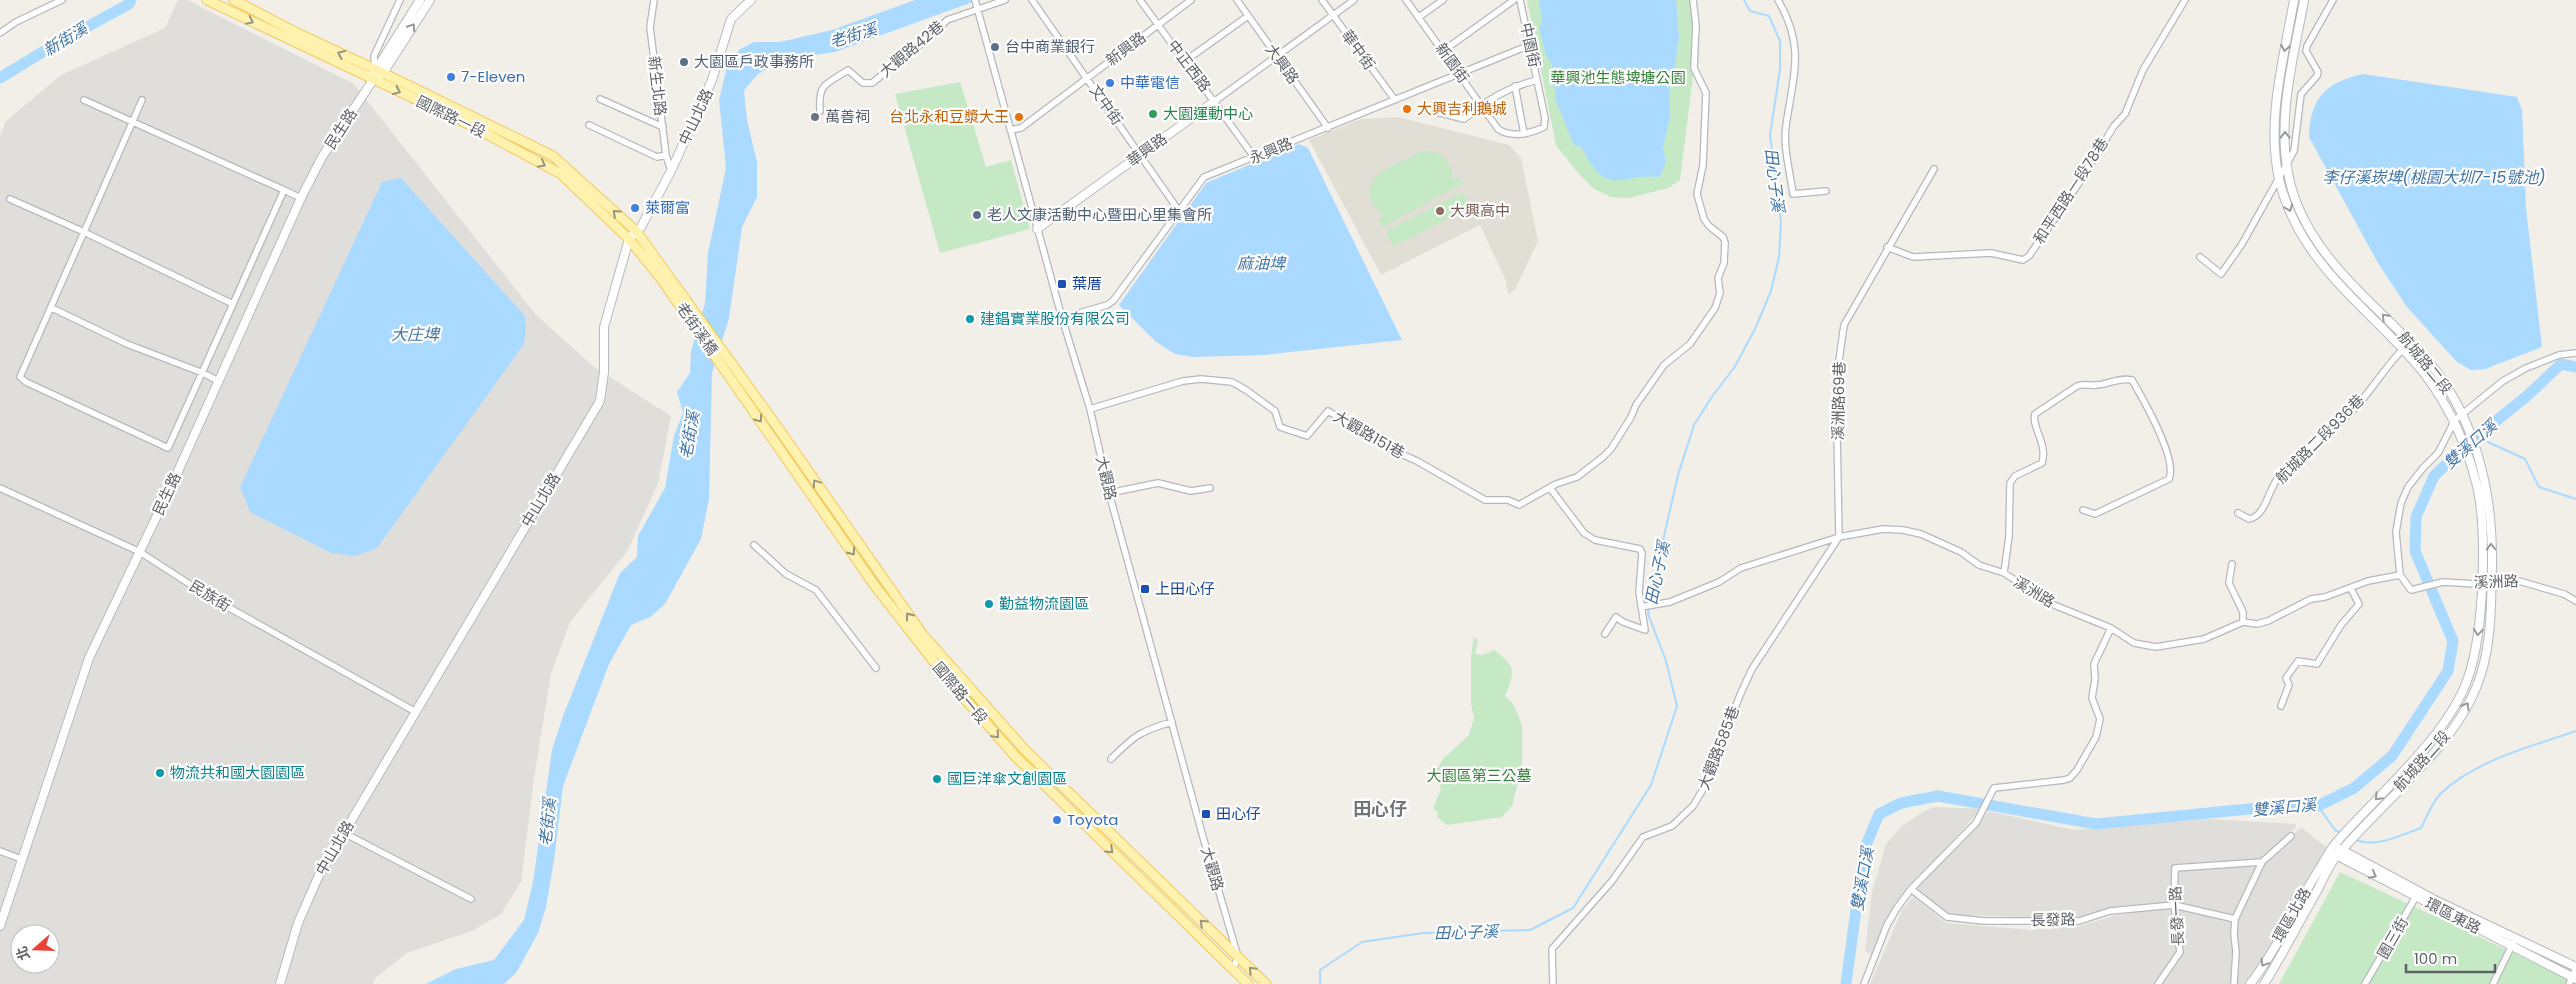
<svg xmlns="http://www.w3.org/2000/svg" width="2576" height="984" font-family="Poppins,'Noto Sans TC',sans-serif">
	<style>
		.industrial { fill: #e0deda; fill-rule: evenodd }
		.education { fill: #e1ded6 }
		.green { fill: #c5e8c5 }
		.water { fill: #aadaff }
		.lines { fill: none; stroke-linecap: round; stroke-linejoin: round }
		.stream { stroke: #aadaff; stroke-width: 2 }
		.river { stroke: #aadaff; stroke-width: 11 }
		.street-casing { stroke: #b5b8bc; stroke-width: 8 }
		.secondary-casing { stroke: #b6babf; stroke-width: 10 }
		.primary-casing { stroke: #f2c960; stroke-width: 11 }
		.street { stroke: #fff; stroke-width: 5.5 }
		.secondary { stroke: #fff; stroke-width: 8 }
		.primary { stroke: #fff2af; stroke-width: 9 }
		.oneway { stroke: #979581 }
		.oneway2 { stroke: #979a9d }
		.service-dot { fill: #5c6f8a; stroke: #fff; stroke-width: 2 }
		.shop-dot { fill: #3f7fe0; stroke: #fff; stroke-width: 2 }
		.food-dot { fill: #e8710a; stroke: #fff; stroke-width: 2 }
		.leisure-dot { fill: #2e9e5b; stroke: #fff; stroke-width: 2 }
		.worship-dot { fill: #6b7280; stroke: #fff; stroke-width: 2 }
		.education-dot { fill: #8d6e63; stroke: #fff; stroke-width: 2 }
		.transit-dot { fill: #1a4fb4; stroke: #fff; stroke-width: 2 }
		.culture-dot { fill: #0f9aa8; stroke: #fff; stroke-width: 2 }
		.labels { text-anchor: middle; stroke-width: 4.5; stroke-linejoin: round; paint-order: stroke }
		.street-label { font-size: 15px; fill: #5f6368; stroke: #fff }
		.service-label { font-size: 15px; fill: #4e5e75; stroke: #fff; text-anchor: start }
		.shop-label { font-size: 15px; fill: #366cbe; stroke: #fff; text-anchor: start }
		.park-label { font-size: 15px; fill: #348238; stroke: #fff }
		.food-label { font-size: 15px; fill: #c56008; stroke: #fff; text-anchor: start }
		.leisure-label { font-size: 15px; fill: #27864d; stroke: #fff; text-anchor: start }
		.worship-label { font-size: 15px; fill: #5b616d; stroke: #fff; text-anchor: start }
		.education-label { font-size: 15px; fill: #785e54; stroke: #fff; text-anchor: start }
		.transit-label { font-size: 15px; fill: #164399; stroke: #fff; text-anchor: start }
		.culture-label { font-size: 15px; fill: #0d838f; stroke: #fff; text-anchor: start }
		.water-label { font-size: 16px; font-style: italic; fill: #4174aa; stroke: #fff }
		.quarter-label { font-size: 18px; font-weight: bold; fill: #70757a; stroke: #fff }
	</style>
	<rect width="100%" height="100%" fill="#f1efe8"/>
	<path class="industrial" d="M 178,0 L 187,0 L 354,84 L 536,315 L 594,367 L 671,416 L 658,483 L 628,550 L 570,622 L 551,674 L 534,778 L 521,882 L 501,914 L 472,931 L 407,953 L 375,978 L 373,984 L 0,984 L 0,136 L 6,121 L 61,75 L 165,28 ZM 20,934 L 50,934 L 50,964 L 20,964 Z
		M 1935,807 L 1981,809 L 1893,909 L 1871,955 L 1865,951 L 1872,892 L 1886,844 L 1902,826 L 1924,811 Z
		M 1988,811 L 2074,830 L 2209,819 L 2295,824 L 2296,827 L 2261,860 L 2173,866 L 2173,903 L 2110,909 L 2077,918 L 1949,915 L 1916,889 L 1978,825 Z
		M 2301,827 L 2327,848 L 2254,975 L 2246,984 L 2235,984 L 2234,934 L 2236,920 L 2263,862 Z
		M 2259,863 L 2234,918 L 2175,905 L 2177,869 Z
		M 1914,896 L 1946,923 L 2031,930 L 2080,926 L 2117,915 L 2173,907 L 2177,951 L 2154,984 L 1870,984 L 1902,910 Z
		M 2176,906 L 2234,920 L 2236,952 L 2232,984 L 2160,984 L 2181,952 Z"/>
	<path class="education" d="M 1398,117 L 1509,145 L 1521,158 L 1538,241 L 1515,290 L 1508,294 L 1506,281 L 1480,225 L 1381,275 L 1309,140 L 1361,119 Z"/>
	<path class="green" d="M 1527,0 L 1691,0 L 1695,23 L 1691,64 L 1693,76 L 1680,180 L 1668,188 L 1629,198 L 1611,197 L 1594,189 L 1578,173 L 1556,145 Z
		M 960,82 L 986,167 L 1011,160 L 1030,229 L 940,253 L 895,94 Z
		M 1428,151 C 1443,153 1454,164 1452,180 L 1459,177 L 1462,184 L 1382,227 L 1378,219 L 1385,215 C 1378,211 1372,206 1370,198 C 1365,172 1403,162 1421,152 Z
		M 1463,192 L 1470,207 L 1393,247 L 1386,231 Z
		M 1474,637 L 1478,640 L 1475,654 L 1483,655 L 1494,650 C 1517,667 1515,671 1505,696 L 1514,705 L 1522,726 L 1522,766 L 1512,806 L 1502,817 L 1447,825 L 1437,817 L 1438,812 L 1433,809 L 1441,789 L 1438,780 L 1432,777 L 1443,759 L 1469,735 L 1474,718 L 1471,704 L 1471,656 Z
		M 2340,872 L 2576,982 L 2576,984 L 2279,984 Z"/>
	<path class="water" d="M 915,0 L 978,0 L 835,52 L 786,59 L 758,74 L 744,90 L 747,120 L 757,162 L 757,197 L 742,227 L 729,318 L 712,373 L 709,499 L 701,539 L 665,604 L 650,617 L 631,625 L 609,664 L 563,786 L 554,860 L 546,907 L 538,933 L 516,973 L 504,984 L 426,984 L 456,969 L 494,960 L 524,920 L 533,882 L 552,750 L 563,716 L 620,573 L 637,557 L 638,536 L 665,488 L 674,436 L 683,413 L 677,392 L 690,373 L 691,351 L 705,303 L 708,253 L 726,168 L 719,100 L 728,63 L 740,49 L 754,42 L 780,42 L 832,30 Z
		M 1539,0 L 1676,0 L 1679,38 L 1675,66 L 1670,77 L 1669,121 L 1663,148 L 1666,161 L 1660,177 C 1617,172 1610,201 1581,147 L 1574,145 L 1556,101 L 1552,64 L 1546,56 L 1539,27 L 1542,23 Z
		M 2363,74 L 2517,97 L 2522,110 L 2526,208 L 2542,347 L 2485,369 L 2471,370 L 2457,362 L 2407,307 L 2378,263 L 2309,137 C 2310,98 2326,82 2363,74 Z
		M 1299,144 L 1308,148 L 1402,340 L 1264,355 L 1193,357 L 1175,354 L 1156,342 L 1119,305 L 1206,183 Z
		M 401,178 L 525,316 L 526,328 L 524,344 L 377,548 L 355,556 L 331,553 L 250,512 L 240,487 L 382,182 Z"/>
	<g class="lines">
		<path class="stream" d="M 2477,437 L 2525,459 L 2539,487 L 2576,499
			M 2318,806 L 2335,830 L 2341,833
			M 2354,839 C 2376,849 2400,835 2421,828 C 2426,818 2432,803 2440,794 C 2476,760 2530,747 2576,731
			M 1320,984 L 1320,970 L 1362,942 L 1423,933 L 1530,930 L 1573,908 L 1651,785 L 1677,706 L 1666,661 L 1648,614 L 1653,584 L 1678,475 L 1694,425 L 1713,395 L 1734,368 L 1755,329 L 1771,291 L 1779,257 L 1781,222 L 1770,135 L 1780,69 L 1780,41 L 1769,16 L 1750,11 L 1744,0"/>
		<path class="river" d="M 0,78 L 54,45 L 129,4 L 131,0
			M 1846,984 L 1864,850 L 1879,814 L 1901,803 L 1938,796 L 2096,824 L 2249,809 L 2318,806 L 2354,788 L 2392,756 L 2448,671 L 2453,641 L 2415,551 L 2416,517 L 2434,476 L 2462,449 L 2528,395 L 2561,364 L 2576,367"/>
		<g class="street-casing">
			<path id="street" d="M 654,0 L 650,27 L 666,155 L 671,171
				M 975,0 L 1062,318 L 1090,409 L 1109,493 L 1203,837 L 1238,957 L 1233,969
				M 1032,0 L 1179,211
				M 1140,0 L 1254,157
				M 1237,0 L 1328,128
				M 1322,0 L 1395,100
				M 1406,0 L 1498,129 C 1511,138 1530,134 1544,127 L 1545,118 L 1520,0
				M 1778,0 C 1806,48 1793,75 1786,126 C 1783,147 1790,172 1793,194 L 1826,191
				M 1419,17 L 1443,0
				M 0,33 L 16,22 L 62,0
				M 1443,51 L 1514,0
				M 1185,61 L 1248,16
				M 375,69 L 374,56 L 400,0
				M 1515,86 L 1524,134
				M 600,99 L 663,127
				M 84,100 L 284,190 L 233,304
				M 1215,101 L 1354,0
				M 820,111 C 818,82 826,85 848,70 L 863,83 L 872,83 L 936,32 L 947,20 L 1005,0
				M 1436,112 L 1464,119 C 1489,99 1506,88 1537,80
				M 589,125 L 657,157 L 666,155
				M 1010,130 L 1021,128 L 1191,0
				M 284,190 L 301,198
				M 10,199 L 84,232 L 142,100
				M 84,232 L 233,304 L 168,448 L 26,382 L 20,377 Z
				M 1887,247 L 1913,257 L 1991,253 L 2023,260 L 2029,256 L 2079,183 L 2114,126 L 2125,114 L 2143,70 L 2185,0
				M 2200,257 L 2221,274 L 2242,244 L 2294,151 L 2301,94 L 2317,76 L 2318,72 L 2306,51 L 2307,46 L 2333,0
				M 52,308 L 127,344 L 203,373 L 218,381
				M 1062,318 L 1107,305 L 1113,301 L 1204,177 L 1530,45
				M 2576,353 L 2559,355 L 2526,368 L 2503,381 L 2455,420 L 2438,453 L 2423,468 L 2408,487 L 2401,503 L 2396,532 L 2400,575 L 2411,590 L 2443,582 L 2476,584 L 2519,581 L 2564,594 L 2576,601
				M 1090,409 L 1183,381 L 1201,379 L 1232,382 L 1246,390 L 1275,411 L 1280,427 L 1307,436 L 1328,411 L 1390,449 L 1417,461 L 1485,500 L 1508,500 L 1519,505 L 1556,484 L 1577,477 L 1603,457 L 1611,449 L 1631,417 L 1636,405 L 1664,365 L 1690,344 L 1715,308 L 1720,293 L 1718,278 L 1724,263 L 1725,243 L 1723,237 L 1709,226 L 1704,219 L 1697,194 L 1703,165 L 1706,93 L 1694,68 L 1696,25 L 1693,0
				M 0,488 L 140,552 L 208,596 L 416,712
				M 1550,488 L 1584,533 L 1595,540 L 1640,549 L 1642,553 L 1639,592 L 1645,630 L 1623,622 L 1616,617 L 1605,634
				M 1109,493 L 1158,483 L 1191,491 L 1210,488
				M 2238,513 L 2249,519 C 2266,516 2268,490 2278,478 C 2300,453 2329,435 2352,411 C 2371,392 2384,368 2403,349
				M 754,545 L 786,574 L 816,590 L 876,668
				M 2232,564 L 2229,583 L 2243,612 L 2243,622
				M 2004,573 L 2009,536 L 2010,483 L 2015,476 L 2042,463 C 2048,443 2031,427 2035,414 L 2077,386 C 2084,383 2090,386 2097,385 C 2109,384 2120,377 2132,380 C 2143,399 2178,459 2169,479 L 2095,514 L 2083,510
				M 1641,607 L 1670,602 L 1719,582 L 1741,568 L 1839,537 L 1883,529 L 1903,530 L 1921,534 L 1961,552 L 1979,565 L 2004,573 L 2054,605 L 2111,628 L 2134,643 L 2156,647 L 2204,639 L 2243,622 L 2257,624 L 2268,621 L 2311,599 L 2325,597 L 2368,581 L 2400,575
				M 2281,706 L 2289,685 L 2286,678 L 2298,661 L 2317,664 L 2341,625 L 2359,604 L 2351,589
				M 1111,759 C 1134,736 1140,731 1172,722
				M 344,833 L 471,899
				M 0,851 L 21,859
				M 1911,889 L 1947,917 L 1984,921 L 2079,921 L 2110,911 L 2174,905 L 2235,919
				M 1553,984 L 1552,949 L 1612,881 L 1643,837 L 1672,826 L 1693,806 L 1705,786 L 1740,695 L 1752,669 L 1839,537 L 1836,382 L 1844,325 L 1934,169
				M 1864,984 L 1887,925 L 1897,908 L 1911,889 L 1976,823 L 1994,788 L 2064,780 L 2070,778 L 2077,770 L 2096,737 L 2100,719 L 2092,698 L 2095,679 L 2094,664 L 2111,628
				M 2158,984 L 2180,952 L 2174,905 L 2175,868 L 2262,862
				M 2234,984 L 2236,952 L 2234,934 L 2235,919 L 2262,862 L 2291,836
				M 2365,984 L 2418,893
				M 2493,984 L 2513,943
				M 2569,984 L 2576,968"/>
		</g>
		<g class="secondary-casing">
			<path id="secondary" d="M 374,73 L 420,0
				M 1037,229 L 1215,101
				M 2340,849 L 2433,899 L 2576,967
				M 2334,854 L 2576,979
				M 0,926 L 89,658 L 174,480 L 301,198 L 322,157 L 373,80 L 383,73 L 430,0
				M 280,984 L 298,923 L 319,875 L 600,401 L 604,372 L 604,327 L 629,239 L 641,227 L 671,171 L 712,80 L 731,19 L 751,0
				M 2250,984 C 2277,950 2296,905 2320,868 C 2325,860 2329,851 2335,844 C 2376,796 2448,737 2468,678 C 2484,632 2488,528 2476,482 C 2465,438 2442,391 2411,358 C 2359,300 2298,259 2279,179 C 2266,120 2284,58 2294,0
				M 2264,984 C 2283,954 2299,922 2317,891 C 2323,880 2328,866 2336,857 C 2379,805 2451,750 2476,688 C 2492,650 2491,606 2492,565 C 2493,488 2474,410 2420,352 C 2369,298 2302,250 2288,173 C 2277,116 2294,56 2304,0"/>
		</g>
		<g class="primary-casing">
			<path id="primary" d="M 207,0 L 468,124 L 561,174 L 629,239 L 662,280 L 875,586 L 949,681 L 1016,757 L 1248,984
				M 234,0 L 295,32 L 383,73 L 553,156 L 636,231 L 776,425 L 923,635 L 1025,750 L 1266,984"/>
		</g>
		<use href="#street" class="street"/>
		<use href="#secondary" class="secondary"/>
		<use href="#primary" class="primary"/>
	</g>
	<defs><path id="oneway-chevron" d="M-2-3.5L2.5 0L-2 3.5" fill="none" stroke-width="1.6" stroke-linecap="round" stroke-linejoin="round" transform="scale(1.25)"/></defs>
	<g class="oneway">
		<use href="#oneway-chevron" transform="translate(250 21) rotate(26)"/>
		<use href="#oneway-chevron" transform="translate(341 54) rotate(-156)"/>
		<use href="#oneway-chevron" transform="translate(397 91) rotate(25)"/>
		<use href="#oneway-chevron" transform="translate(542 164) rotate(28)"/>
		<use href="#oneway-chevron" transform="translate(616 213) rotate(-138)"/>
		<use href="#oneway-chevron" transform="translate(759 419) rotate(55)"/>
		<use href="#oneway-chevron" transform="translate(816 483) rotate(-124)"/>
		<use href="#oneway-chevron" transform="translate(852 552) rotate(55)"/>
		<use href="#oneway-chevron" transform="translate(909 616) rotate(-126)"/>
		<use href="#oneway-chevron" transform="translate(996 735) rotate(49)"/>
		<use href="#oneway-chevron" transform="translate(1110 850) rotate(44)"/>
		<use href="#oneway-chevron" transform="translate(1203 923) rotate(-136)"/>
		<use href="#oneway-chevron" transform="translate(1252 970) rotate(-135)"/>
	</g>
	<g class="oneway2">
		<use href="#oneway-chevron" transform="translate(412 27) rotate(-57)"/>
		<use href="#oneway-chevron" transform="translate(2285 48) rotate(100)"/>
		<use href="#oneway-chevron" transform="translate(2285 135) rotate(-91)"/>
		<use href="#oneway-chevron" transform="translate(2289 208) rotate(69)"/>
		<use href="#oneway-chevron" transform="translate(2385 317) rotate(-135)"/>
		<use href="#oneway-chevron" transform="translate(2491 547) rotate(-92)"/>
		<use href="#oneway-chevron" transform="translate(2478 632) rotate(96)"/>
		<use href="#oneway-chevron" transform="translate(2466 706) rotate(-60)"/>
		<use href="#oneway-chevron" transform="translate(2378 797) rotate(134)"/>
		<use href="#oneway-chevron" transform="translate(2373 875) rotate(28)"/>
		<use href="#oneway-chevron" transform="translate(2264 963) rotate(121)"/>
	</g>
	<g class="service-dot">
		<circle cx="995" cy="47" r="5"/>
		<circle cx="684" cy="62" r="5"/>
		<circle cx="977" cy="215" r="5"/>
	</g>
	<g class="shop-dot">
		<circle cx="451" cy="77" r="5"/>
		<circle cx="1110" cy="83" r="5"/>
		<circle cx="635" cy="208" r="5"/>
		<circle cx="1057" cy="820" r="5"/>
	</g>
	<g class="food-dot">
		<circle cx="1407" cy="109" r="5"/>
		<circle cx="1019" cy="117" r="5"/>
	</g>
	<circle class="leisure-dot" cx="1153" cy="114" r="5"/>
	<circle class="worship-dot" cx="815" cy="117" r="5"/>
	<circle class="education-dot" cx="1440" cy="211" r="5"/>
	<g class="transit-dot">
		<rect x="1057" y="279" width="10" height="10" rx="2.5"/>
		<rect x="1140" y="584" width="10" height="10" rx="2.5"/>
		<rect x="1201" y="809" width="10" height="10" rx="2.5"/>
	</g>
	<g class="culture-dot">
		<circle cx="970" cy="319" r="5"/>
		<circle cx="989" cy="604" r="5"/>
		<circle cx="160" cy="773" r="5"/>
		<circle cx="937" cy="779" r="5"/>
	</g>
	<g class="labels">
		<g class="street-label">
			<text transform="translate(1530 45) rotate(78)" y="5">中園街</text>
			<text transform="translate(912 49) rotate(-40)" y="5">大觀路42巷</text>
			<text transform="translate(1126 49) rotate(-37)" y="5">新興路</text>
			<text transform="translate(1358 50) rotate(54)" y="5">華中街</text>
			<text transform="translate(1452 63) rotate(54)" y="5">新園街</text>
			<text transform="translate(1282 64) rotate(54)" y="5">大興路</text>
			<text transform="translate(1189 66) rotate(53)" y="5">中正西路</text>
			<text transform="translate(657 86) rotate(83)" y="5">新生北路</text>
			<text transform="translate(1106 105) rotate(55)" y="5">文中街</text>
			<text transform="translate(451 117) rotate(26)" y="5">國際路一段</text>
			<text transform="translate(696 117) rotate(-65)" y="5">中山北路</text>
			<text transform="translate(341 129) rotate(-57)" y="5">民生路</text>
			<text transform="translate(1147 150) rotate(-36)" y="5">華興路</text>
			<text transform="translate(1271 151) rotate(-22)" y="5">永興路</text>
			<text transform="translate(2071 191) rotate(-57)" y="5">和平西路一段78巷</text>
			<text transform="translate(697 329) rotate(55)" y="5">老街溪橋</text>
			<text transform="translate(2425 363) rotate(51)" y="5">航城路二段</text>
			<text transform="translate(1839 401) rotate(-89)" y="5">溪洲路69巷</text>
			<text transform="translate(1369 435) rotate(30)" y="5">大觀路151巷</text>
			<text transform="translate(2320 439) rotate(-45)" y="5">航城路二段936巷</text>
			<text transform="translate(1106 478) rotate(77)" y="5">大觀路</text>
			<text transform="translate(167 494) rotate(-65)" y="5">民生路</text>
			<text transform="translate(541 500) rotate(-59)" y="5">中山北路</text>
			<text transform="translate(2496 582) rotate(-2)" y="5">溪洲路</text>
			<text transform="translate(2034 592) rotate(31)" y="5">溪洲路</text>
			<text transform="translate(210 596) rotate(31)" y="5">民族街</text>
			<text transform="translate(960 693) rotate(50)" y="5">國際路一段</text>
			<text transform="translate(1719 748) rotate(-69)" y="5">大觀路585巷</text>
			<text transform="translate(2422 761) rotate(-48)" y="5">航城路二段</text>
			<text transform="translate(335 848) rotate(-60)" y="5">中山北路</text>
			<text transform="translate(1212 869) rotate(74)" y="5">大觀路</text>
			<text transform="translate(2292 915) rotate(-60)" y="5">環區北路</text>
			<text transform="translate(2177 916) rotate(-93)" y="5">長發一路</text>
			<text transform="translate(2453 916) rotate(27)" y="5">環區東路</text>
			<text transform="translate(2053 920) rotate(-1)" y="5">長發路</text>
			<text transform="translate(2393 938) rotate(-60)" y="5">園三街</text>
		</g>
		<g class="service-label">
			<text x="1005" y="52">台中商業銀行</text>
			<text x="694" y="67">大園區戶政事務所</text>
			<text x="987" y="220">老人文康活動中心暨田心里集會所</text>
		</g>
		<g class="shop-label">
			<text x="461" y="82">7-Eleven</text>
			<text x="1120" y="88">中華電信</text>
			<text x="645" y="213">萊爾富</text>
			<text x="1067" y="825">Toyota</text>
		</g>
		<g class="park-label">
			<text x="1618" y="83">華興池生態埤塘公園</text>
			<text x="1479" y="781">大園區第三公墓</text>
		</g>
		<g class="food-label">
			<text x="1417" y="114">大興吉利鵝城</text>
			<text x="1009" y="122" text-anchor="end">台北永和豆漿大王</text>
		</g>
		<g class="leisure-label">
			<text x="1163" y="119">大園運動中心</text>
		</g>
		<g class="worship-label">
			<text x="825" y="122">萬善祠</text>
		</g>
		<g class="education-label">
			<text x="1450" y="216">大興高中</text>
		</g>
		<g class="transit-label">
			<text x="1072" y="289">葉厝</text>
			<text x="1155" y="594">上田心仔</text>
			<text x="1216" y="819">田心仔</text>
		</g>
		<g class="culture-label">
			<text x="980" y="324">建錩實業股份有限公司</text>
			<text x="999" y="609">勤益物流園區</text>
			<text x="170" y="778">物流共和國大園園區</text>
			<text x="947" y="784">國巨洋傘文創園區</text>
		</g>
		<g class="water-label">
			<text transform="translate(853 35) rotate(-17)" y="6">老街溪</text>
			<text transform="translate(65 39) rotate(-31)" y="6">新街溪</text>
			<text x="2434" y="183">李仔溪崁埤(桃園大圳7-15號池)</text>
			<text transform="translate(1775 180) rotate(83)" y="6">田心子溪</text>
			<text x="1261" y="269">麻油埤</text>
			<text x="415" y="340">大庄埤</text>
			<text transform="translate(689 435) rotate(-80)" y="6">老街溪</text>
			<text transform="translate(2470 444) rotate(-41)" y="6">雙溪口溪</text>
			<text transform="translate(1657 573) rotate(-78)" y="6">田心子溪</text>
			<text transform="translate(2284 807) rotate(-5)" y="6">雙溪口溪</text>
			<text transform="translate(547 822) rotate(-84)" y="6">老街溪</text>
			<text transform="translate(1862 879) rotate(-80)" y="6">雙溪口溪</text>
			<text transform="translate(1466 932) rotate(-2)" y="6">田心子溪</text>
		</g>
		<g class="quarter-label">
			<text x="1380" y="815">田心仔</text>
		</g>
	</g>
	<g transform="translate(35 949) rotate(250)"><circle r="24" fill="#ffffff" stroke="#bfc1c3"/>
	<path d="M0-4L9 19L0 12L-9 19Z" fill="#ea4335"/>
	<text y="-8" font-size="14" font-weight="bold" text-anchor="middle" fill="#5f6368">北</text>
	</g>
	<path d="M2406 964v8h89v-8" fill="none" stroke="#5f6368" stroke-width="2.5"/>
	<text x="2414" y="964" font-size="15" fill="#5f6368" stroke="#ffffff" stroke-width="4" paint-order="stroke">100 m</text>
</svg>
